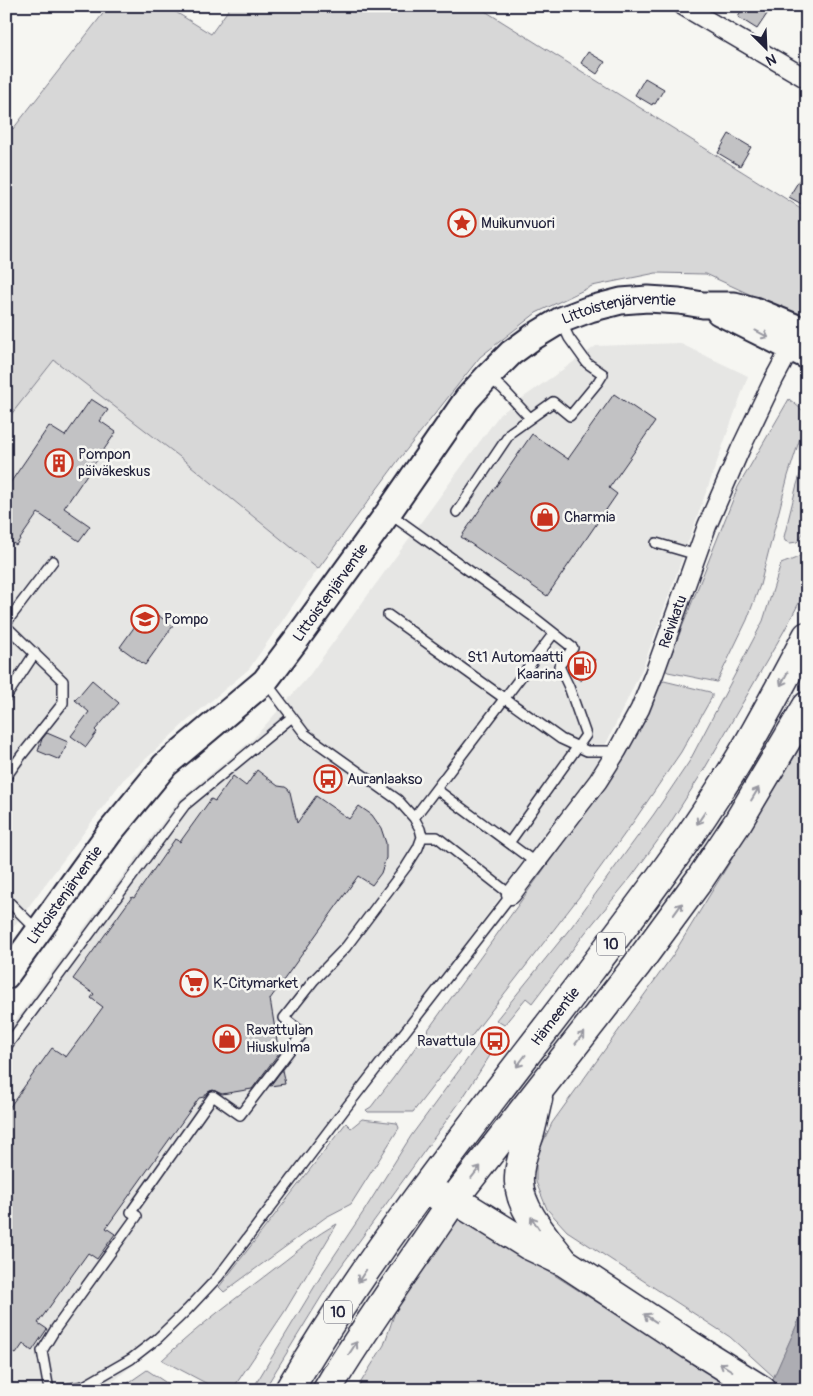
<svg xmlns="http://www.w3.org/2000/svg" width="813" height="1396" font-family="Pangolin,sans-serif">
	<style>
		.built { fill: #e6e6e4 }
		.green { fill: #d7d7d7; stroke: #7c7c89 }
		.water { fill: #adadb3; stroke: #757583 }
		.building { fill: #c2c2c4; stroke: #22223b }
		.lines { fill: none; stroke-linecap: round; stroke-linejoin: round }
		.lane-casing { stroke: #22223b; stroke-width: 12 }
		.street-casing { stroke: #22223b; stroke-width: 21 }
		.secondary-casing { stroke: #22223b; stroke-width: 29 }
		.highway-casing { stroke: #22223b; stroke-width: 31 }
		.lane { stroke: #f6f6f2; stroke-width: 9 }
		.street { stroke: #f6f6f2; stroke-width: 18 }
		.secondary { stroke: #f6f6f2; stroke-width: 25 }
		.highway { stroke: #f6f6f2; stroke-width: 28 }
		.oneway { stroke: #9797a0 }
		.labels { text-anchor: middle; stroke-width: 5; stroke-linejoin: round; paint-order: stroke }
		.shield { fill: #f6f6f2; stroke: #626272; stroke-width: 1 }
		.shield-label { font-size: 14px; font-weight: bold; fill: #22223b }
		.poi-label { font-size: 15px; fill: #22223b; stroke: #f6f6f2; text-anchor: start }
		.street-label { font-size: 15px; fill: #22223b; stroke: #f6f6f2 }
	</style>
	<rect width="100%" height="100%" fill="#f6f6f2"/>
	<filter id="ink" filterUnits="userSpaceOnUse"><feTurbulence type="fractalNoise" baseFrequency=".02" numOctaves="2"/><feDisplacementMap in="SourceGraphic" scale="10" xChannelSelector="R" yChannelSelector="G"/><feConvolveMatrix kernelMatrix="1 2 1 2 8 2 1 2 1" color-interpolation-filters="sRGB"/></filter>
	<g filter="url(#ink)">
		<path class="built" d="M 679,343 L 748,376 L 643,667 L 590,777 L 400,1031 L 159,1343 L 115,1380 L 79,1390 L 6,1390 L 6,1033 L 179,800 L 252,740 L 308,677 L 500,414 L 596,346 Z
			M 54,359 L 180,457 L 318,569 L 249,669 L 186,722 L 123,780 L 6,937 L 6,421 Z"/>
		<path class="green" d="M 109,6 L 166,6 L 211,34 L 231,6 L 477,6 L 807,212 L 807,321 L 706,274 L 656,273 L 592,286 L 536,313 L 480,357 L 400,458 L 318,569 L 180,457 L 54,360 L 6,421 L 6,123 L 13,129 Z
			M 789,399 L 807,414 L 807,416 L 788,476 L 760,585 L 747,620 L 717,682 L 668,672 L 665,670 L 738,487 Z
			M 807,452 L 807,525 L 800,539 L 797,542 L 790,543 L 785,541 L 784,537 L 796,488 Z
			M 807,549 L 807,588 L 784,631 L 705,768 L 669,825 L 632,876 L 585,933 L 532,1003 L 526,998 L 504,1025 L 496,1020 L 572,926 L 654,814 L 689,762 L 763,621 L 781,564 C 790,560 802,558 807,549 Z
			M 664,681 L 710,692 L 712,694 L 712,697 L 681,752 L 634,821 L 579,897 L 413,1112 L 368,1112 L 366,1110 L 371,1107 L 394,1077 L 609,779 L 637,734 L 660,683 Z
			M 807,736 L 807,1302 L 774,1377 L 730,1337 L 567,1231 L 547,1209 L 536,1182 L 536,1157 L 552,1123 L 673,955 Z
			M 485,1035 L 492,1040 L 485,1049 L 491,1054 L 462,1099 L 334,1276 L 264,1390 L 252,1390 L 324,1271 L 364,1211 L 411,1136 Z
			M 362,1119 L 397,1123 L 399,1128 L 351,1204 L 326,1217 L 224,1292 L 219,1287 L 346,1123 L 351,1128 Z
			M 461,1216 L 736,1390 L 356,1390 L 384,1345 L 396,1309 L 422,1270 Z
			M 337,1224 L 285,1311 L 232,1390 L 219,1390 L 162,1360 C 198,1326 239,1296 278,1266 C 297,1252 316,1234 337,1224 Z
			M 147,1370 L 177,1390 L 118,1390 Z"/>
		<path class="water" d="M 807,1302 L 807,1390 L 768,1390 L 806,1304 Z"/>
		<path class="building" d="M 745,6 L 761,6 L 769,11 L 757,29 L 738,17 Z
			M 588,52 L 605,62 L 597,74 L 581,63 Z
			M 645,78 L 664,89 L 655,104 L 653,103 L 652,105 L 635,95 Z
			M 729,134 L 751,147 L 740,166 L 718,153 Z
			M 807,167 L 807,207 L 789,197 Z
			M 614,394 L 655,422 L 609,488 L 617,494 L 547,596 L 461,537 L 532,434 L 568,459 Z
			M 91,399 L 108,410 L 100,421 L 116,432 L 64,508 L 90,526 L 79,541 L 38,513 L 16,545 L 6,539 L 6,489 L 49,426 L 65,436 Z
			M 148,608 L 173,626 L 145,665 L 120,647 Z
			M 582,651 L 595,660 L 581,681 L 568,671 Z
			M 92,680 L 119,703 L 95,730 L 97,732 L 86,747 L 71,736 L 89,712 L 75,700 Z
			M 47,733 L 68,742 L 60,760 L 38,751 L 42,739 Z
			M 257,770 L 278,786 L 285,787 L 288,789 L 290,792 L 297,823 L 316,796 L 349,819 L 359,806 L 372,815 L 381,828 L 386,843 L 386,858 L 381,873 L 372,885 L 358,876 L 270,999 L 279,1053 L 252,1089 L 222,1094 L 213,1090 L 208,1092 L 204,1097 L 199,1098 L 106,1228 L 115,1234 L 97,1259 L 88,1253 L 38,1323 L 47,1329 L 32,1351 L 23,1344 L 16,1354 L 6,1348 L 6,1112 L 52,1048 L 66,1057 L 103,1007 L 91,998 L 94,994 L 73,979 L 132,897 L 134,898 L 175,839 L 180,842 L 211,799 L 215,801 L 233,776 L 246,786 Z
			M 282,1070 L 285,1084 L 270,1086 Z"/>
		<g class="lines">
			<g class="lane-casing">
				<path id="lane" d="M 490,378 L 503,389 L 530,418
					M 457,512 L 511,432 L 553,402 L 570,416 L 598,382 L 603,374 L 587,363 L 569,338 L 561,321
					M 390,514 L 531,615 L 573,648 L 559,666 L 569,687 L 586,735 L 509,843
					M 656,543 L 697,555
					M 388,615 L 561,739 L 587,751 L 617,751
					M 6,623 L 53,561
					M 6,626 L 63,681 L 63,703 L 21,756 L 6,777
					M 6,697 L 35,653
					M 436,789 L 536,863
					M 414,818 L 554,633
					M 6,899 L 37,930
					M 6,1047 L 185,805 L 292,717
					M 49,1390 L 42,1351 L 56,1328 L 137,1216 L 131,1212 L 213,1096 L 240,1115 L 303,1033 L 284,1018 L 314,980 L 346,947 L 406,867 L 418,848 L 422,837 L 420,829 L 414,818 L 398,800 L 305,734 L 265,681
					M 60,1390 L 84,1386 L 131,1359 L 158,1338 L 187,1310 L 218,1277 L 345,1109 L 511,895 L 437,837 L 422,837"/>
			</g>
			<g class="street-casing">
				<g id="street">
					<path d="M 683,6 L 807,79"/>
					<path id="s1" d="M 511,895 L 598,781 L 617,751 L 640,709 L 654,674 L 707,526 L 740,450 L 774,379 L 796,338"/>
				</g>
			</g>
			<g class="secondary-casing">
				<g id="secondary">
					<path d="M 719,312 L 807,356"/>
					<path id="s2" d="M 6,976 L 110,832 L 165,765 L 265,681 L 296,640 L 388,513 L 467,399 L 488,376 L 511,353 L 533,337 L 561,320 L 590,309 L 621,301 L 648,299 L 679,301 L 703,305 L 734,305 L 754,310 L 807,332"/>
				</g>
			</g>
			<g class="highway-casing">
				<g id="highway">
					<path d="M 538,1099 C 535,1111 533,1122 530,1133 C 525,1149 518,1165 519,1182 C 520,1210 546,1238 562,1259"/>
					<path d="M 438,1196 L 454,1199 L 528,1245 L 564,1262 L 690,1345 L 762,1390"/>
					<path id="s3" d="M 289,1390 C 376,1242 486,1108 590,971 C 633,914 677,857 716,796 C 750,745 778,690 807,636"/>
					<path d="M 327,1390 C 366,1324 412,1263 454,1199 L 636,966 L 700,879 L 738,822 L 807,706"/>
				</g>
			</g>
			<use href="#lane" class="lane"/>
			<use href="#street" class="street"/>
			<use href="#secondary" class="secondary"/>
			<use href="#highway" class="highway"/>
		</g>
		<defs><path id="oneway-shaft" d="M-6 0H5M1.5-3L5.5 0L1.5 3" fill="none" stroke-width="1.6" stroke-linecap="round" stroke-linejoin="round" transform="scale(1.25)"/></defs>
		<g class="oneway">
			<use href="#oneway-shaft" transform="translate(762 334) rotate(28)"/>
			<use href="#oneway-shaft" transform="translate(784 679) rotate(118)"/>
			<use href="#oneway-shaft" transform="translate(755 794) rotate(-59)"/>
			<use href="#oneway-shaft" transform="translate(701 818) rotate(124)"/>
			<use href="#oneway-shaft" transform="translate(678 909) rotate(-54)"/>
			<use href="#oneway-shaft" transform="translate(580 1038) rotate(-52)"/>
			<use href="#oneway-shaft" transform="translate(521 1061) rotate(127)"/>
			<use href="#oneway-shaft" transform="translate(476 1172) rotate(-52)"/>
			<use href="#oneway-shaft" transform="translate(535 1223) rotate(-123)"/>
			<use href="#oneway-shaft" transform="translate(362 1276) rotate(124)"/>
			<use href="#oneway-shaft" transform="translate(650 1318) rotate(-147)"/>
			<use href="#oneway-shaft" transform="translate(353 1348) rotate(-57)"/>
			<use href="#oneway-shaft" transform="translate(726 1367) rotate(-148)"/>
		</g>
	</g>
	<defs>
		<g id="sight-ring" transform="scale(1.4375)"><circle r="9.5" fill="#f6f6f2" stroke="#c8321e" stroke-width="1.5"/><path d="M0-6L1.8-2.2L6-1.7L2.9 1.2L3.7 5.4L0 3.3L-3.7 5.4L-2.9 1.2L-6-1.7L-1.8-2.2Z" fill="#c8321e"/></g>
		<g id="building-ring" transform="scale(1.4375)"><circle r="9.5" fill="#f6f6f2" stroke="#c8321e" stroke-width="1.5"/><path d="M-4-6H4V6H1V3H-1V6H-4ZM-2.5-4.3h1.7v1.8h-1.7ZM.8-4.3h1.7v1.8H.8ZM-2.5-1h1.7V.8h-1.7ZM.8-1h1.7V.8H.8Z" fill="#c8321e"/></g>
		<g id="shop-ring" transform="scale(1.4375)"><circle r="9.5" fill="#f6f6f2" stroke="#c8321e" stroke-width="1.5"/><path d="M-5-2.5h2.3a2.7 3.5 0 0 1 5.4 0H5L5.5 6h-11ZM-1.5-2.5h3a1.5 2.3 0 0 0-3 0Z" fill="#c8321e"/></g>
		<g id="school-ring" transform="scale(1.4375)"><circle r="9.5" fill="#f6f6f2" stroke="#c8321e" stroke-width="1.5"/><path d="M0-5L7-2L0 1L-7-2ZM-4 1L0 2.5L4 1V4Q0 6-4 4Z" fill="#c8321e"/></g>
		<g id="fuel-ring" transform="scale(1.4375)"><circle r="9.5" fill="#f6f6f2" stroke="#c8321e" stroke-width="1.5"/><path d="M-5.5-6h7V0h2V4h1.3V-2.5L3-4.5l.8-.8L6-3V5H2.5V1h-1V6h-7ZM-4.2-4.7v3.2H.2V-4.7Z" fill="#c8321e"/></g>
		<g id="bus-ring" transform="scale(1.4375)"><circle r="9.5" fill="#f6f6f2" stroke="#c8321e" stroke-width="1.5"/><path d="M-5-6H5V4H4V6H2V4H-2V6H-4V4H-5ZM-3.5-4V0h7V-4ZM-3.5 1.2v1.5H-2V1.2ZM2 1.2v1.5H3.5V1.2Z" fill="#c8321e"/></g>
		<g id="supermarket-ring" transform="scale(1.4375)"><circle r="9.5" fill="#f6f6f2" stroke="#c8321e" stroke-width="1.5"/><path d="M-6-5.5h2.5l.6 2H6L4.5 2H-2.5L-4.4-4H-6ZM-1.5 3.2a1.3 1.3 0 1 0 .1 0ZM3 3.2a1.3 1.3 0 1 0 .1 0Z" fill="#c8321e"/></g>
	</defs>
	<g fill-rule="evenodd">
		<use href="#sight-ring" x="462" y="223"/>
		<use href="#building-ring" x="59" y="463"/>
		<use href="#shop-ring" x="545" y="517"/>
		<use href="#school-ring" x="145" y="619"/>
		<use href="#fuel-ring" x="582" y="666"/>
		<use href="#bus-ring" x="328" y="779"/>
		<use href="#supermarket-ring" x="194" y="983"/>
		<use href="#shop-ring" x="227" y="1039"/>
		<use href="#bus-ring" x="495" y="1041"/>
	</g>
	<g class="labels">
		<g class="shield">
			<rect x="597" y="932.5" width="28" height="23" rx="4"/>
			<rect x="324" y="1300.5" width="28" height="23" rx="4"/>
		</g>
		<g class="shield-label">
			<text x="611" y="949">10</text>
			<text x="338" y="1317">10</text>
		</g>
		<g class="poi-label">
			<text x="481" y="228">Muikunvuori</text>
			<text x="78" y="459">Pompon<tspan x="78" dy="17">päiväkeskus</tspan></text>
			<text x="564" y="522">Charmia</text>
			<text x="164" y="624">Pompo</text>
			<text x="563" y="662" text-anchor="end">St1 Automaatti<tspan x="563" dy="17">Kaarina</tspan></text>
			<text x="347" y="784">Auranlaakso</text>
			<text x="213" y="988">K-Citymarket</text>
			<text x="246" y="1035">Ravattulan<tspan x="246" dy="17">Hiuskulma</tspan></text>
			<text x="476" y="1046" text-anchor="end">Ravattula</text>
		</g>
		<g class="street-label">
			<text dy="5" stroke="none"><textPath href="#s2" startOffset="925">Littoistenjärventie</textPath></text>
			<text dy="5" stroke="none"><textPath href="#s2" startOffset="505">Littoistenjärventie</textPath></text>
			<text dy="5" stroke="none"><textPath href="#s1" startOffset="320">Reivikatu</textPath></text>
			<text dy="5" stroke="none"><textPath href="#s2" startOffset="100">Littoistenjärventie</textPath></text>
			<text dy="5" stroke="none"><textPath href="#s3" startOffset="459">Hämeentie</textPath></text>
		</g>
	</g>
	<rect width="813" height="1396" fill="none" stroke="#f6f6f2" stroke-width="25"/>
	<rect x="12" y="12" width="788" height="1371" fill="none" stroke="#22223b" stroke-width="2" filter="url(#ink)"/>
	<g transform="translate(766 48) rotate(156)" stroke="#f6f6f2" stroke-width="4" paint-order="stroke">
	<path d="M0-4L9 19L0 12L-9 19Z" fill="#22223b"/>
	<text y="-8" font-size="14" font-weight="bold" text-anchor="middle" fill="#22223b">N</text>
	</g>
</svg>
